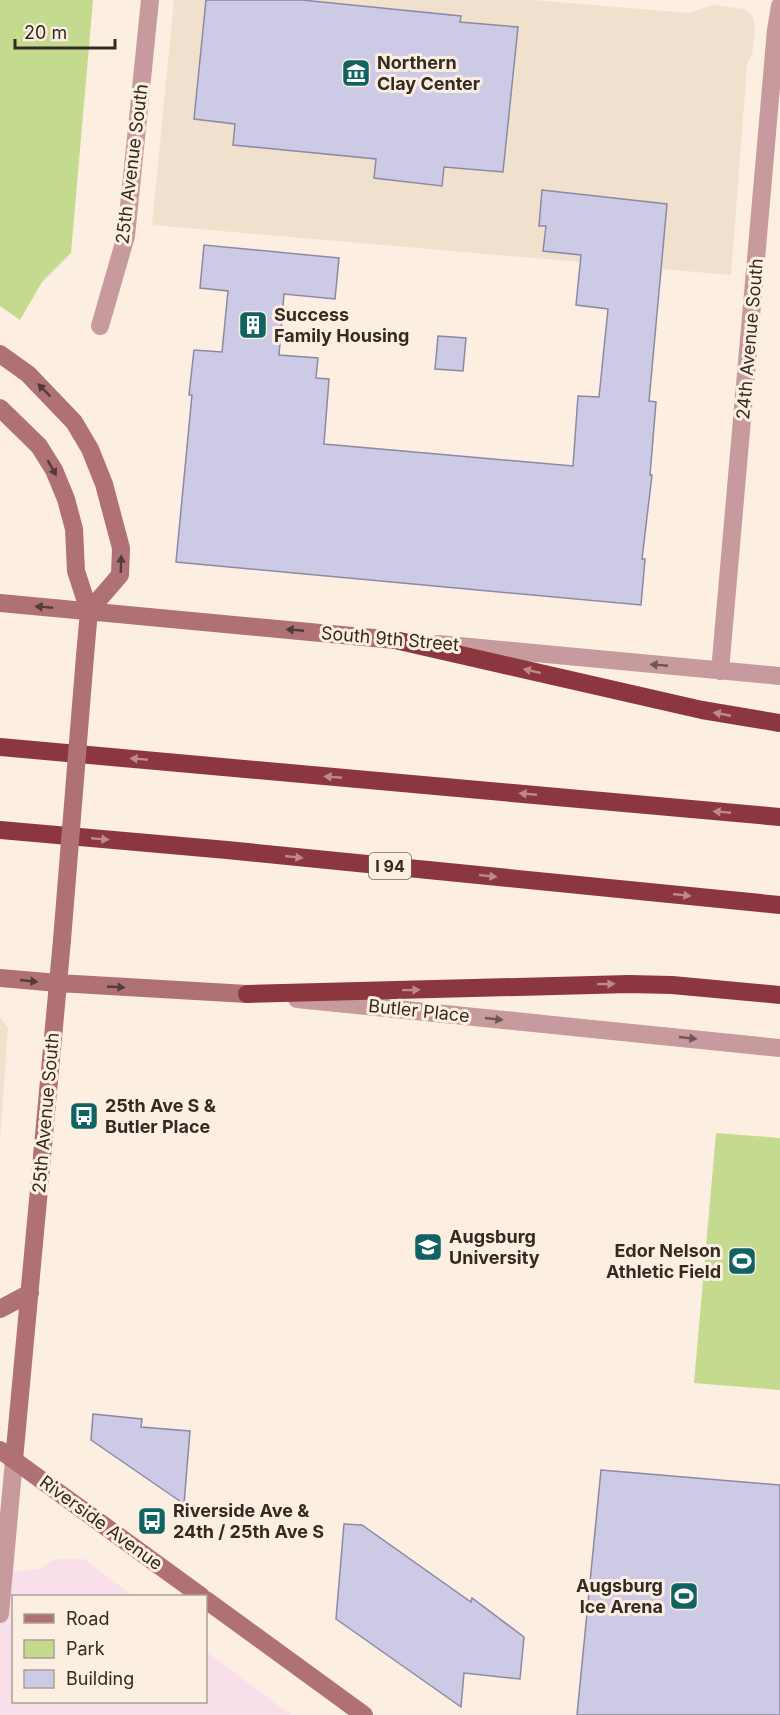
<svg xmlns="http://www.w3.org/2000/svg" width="780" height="1715" font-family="Inter,sans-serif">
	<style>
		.commercial { fill: #efe1ce }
		.medical { fill: #f8dfe9 }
		.green { fill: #c3da8f }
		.building { fill: #cdcae5; stroke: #8c89a3; stroke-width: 1.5 }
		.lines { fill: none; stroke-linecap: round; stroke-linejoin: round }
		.street { stroke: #c79b9d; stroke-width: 18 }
		.secondary { stroke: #af7175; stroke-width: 18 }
		.highway { stroke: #8c3640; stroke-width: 18 }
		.secondary-bridge { stroke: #af7175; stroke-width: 18 }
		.oneway { fill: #523c37 }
		.oneway2 { fill: #6e5753 }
		.oneway3 { fill: #be8988 }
		.labels { text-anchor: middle; stroke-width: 6; stroke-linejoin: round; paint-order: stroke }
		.shield { fill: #fceee1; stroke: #6f655b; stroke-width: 1.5 }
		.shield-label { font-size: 16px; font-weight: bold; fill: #332a22 }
		.poi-label { font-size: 18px; font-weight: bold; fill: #332a22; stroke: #fceee1; text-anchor: start }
		.street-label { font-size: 18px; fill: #332a22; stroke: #fceee1 }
	</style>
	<rect width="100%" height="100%" fill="#fceee1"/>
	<path class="commercial" d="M 174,0 L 533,0 L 688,13 L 713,5 L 744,9 L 752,15 L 755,29 L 752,54 L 747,65 L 731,275 L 152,225 Z
		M 0,1017 L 8,1028 L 0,1143 Z"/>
	<path class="medical" d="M 55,1559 L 84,1559 L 133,1596 L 14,1596 L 14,1702 L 206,1702 L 206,1651 L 291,1715 L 0,1715 L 0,1574 L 38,1569 Z"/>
	<path class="green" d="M 0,0 L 93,0 L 71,253 L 42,282 L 20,320 L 0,306 Z
		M 716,1133 L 780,1138 L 780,1390 L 694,1383 Z"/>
	<path class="building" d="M 206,0 L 302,0 L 461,16 L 460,22 L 518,27 L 503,172 L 444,167 L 442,186 L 374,178 L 376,159 L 233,145 L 235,124 L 194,119 Z
		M 542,190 L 667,204 L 649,401 L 656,402 L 650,475 L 652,475 L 642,559 L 645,559 L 641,605 L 176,562 L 192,395 L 189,395 L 194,350 L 222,352 L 228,291 L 200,288 L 204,245 L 339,258 L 335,299 L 284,294 L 279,355 L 318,358 L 316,378 L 329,379 L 324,444 L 573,466 L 578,396 L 599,397 L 608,309 L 576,305 L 581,255 L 543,251 L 546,226 L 539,226 Z
		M 438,336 L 466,338 L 463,371 L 435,369 Z
		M 93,1414 L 142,1419 L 141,1427 L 190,1431 L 184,1504 L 91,1440 Z
		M 601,1470 L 780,1485 L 780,1715 L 577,1715 Z
		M 344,1524 L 362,1525 L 471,1602 L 472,1598 L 524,1637 L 520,1679 L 464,1673 L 461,1707 L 336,1619 Z"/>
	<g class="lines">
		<path class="street" d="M 100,326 L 126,236 L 150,0
			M 438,644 L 780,676
			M 720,671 L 776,30 L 780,6
			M 297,999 L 780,1048
			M 0,1614 L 14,1460"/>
		<path class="secondary" d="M 0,354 L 28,374 L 74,422 L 90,449 L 104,484 L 121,548 L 120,575 L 89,611
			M 0,408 L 39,446 L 54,470 L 66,499 L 74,529 L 76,571 L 89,611 L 85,656
			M 0,603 L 395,640
			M 0,978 L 58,983 L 247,994
			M 0,1309 L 30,1293
			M 0,1450 L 201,1596
			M 14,1460 L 62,940
			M 206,1600 L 364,1715"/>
		<path class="highway" d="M 395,640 L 702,710 L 780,723
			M 0,747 L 780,817
			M 0,830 L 227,850 L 780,905
			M 247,994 L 629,984 L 672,985 L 780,995"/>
		<path class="secondary-bridge" d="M 62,940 L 85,656"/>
	</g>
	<defs><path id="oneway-solid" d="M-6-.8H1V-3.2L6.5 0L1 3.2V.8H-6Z" transform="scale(1.5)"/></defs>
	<g class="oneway">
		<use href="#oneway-solid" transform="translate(44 390) rotate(-135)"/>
		<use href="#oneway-solid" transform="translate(52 468) rotate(61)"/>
		<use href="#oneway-solid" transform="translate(121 564) rotate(-88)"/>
		<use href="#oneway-solid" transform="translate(44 607) rotate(-175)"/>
		<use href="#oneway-solid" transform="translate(295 630) rotate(-175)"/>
		<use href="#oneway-solid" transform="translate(29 981) rotate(6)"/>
		<use href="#oneway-solid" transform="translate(116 987) rotate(3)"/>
	</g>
	<g class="oneway2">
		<use href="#oneway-solid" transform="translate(659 665) rotate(-175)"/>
		<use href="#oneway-solid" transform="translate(494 1019) rotate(6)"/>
		<use href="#oneway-solid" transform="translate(688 1038) rotate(6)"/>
	</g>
	<g class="oneway3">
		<use href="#oneway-solid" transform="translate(532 671) rotate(-167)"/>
		<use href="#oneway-solid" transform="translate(722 714) rotate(-169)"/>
		<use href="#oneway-solid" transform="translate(139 759) rotate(-175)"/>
		<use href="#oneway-solid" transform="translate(333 777) rotate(-175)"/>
		<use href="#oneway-solid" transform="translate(528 794) rotate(-175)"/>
		<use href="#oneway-solid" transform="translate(722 812) rotate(-175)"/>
		<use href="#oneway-solid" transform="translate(100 839) rotate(5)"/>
		<use href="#oneway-solid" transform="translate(294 857) rotate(6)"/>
		<use href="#oneway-solid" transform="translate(488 876) rotate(6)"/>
		<use href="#oneway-solid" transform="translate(682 895) rotate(6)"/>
		<use href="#oneway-solid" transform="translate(606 984) rotate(-1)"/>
		<use href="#oneway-solid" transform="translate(411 990) rotate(-1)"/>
	</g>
	<defs>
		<g id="museum-square" transform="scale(1.5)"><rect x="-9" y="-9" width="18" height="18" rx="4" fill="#116262" stroke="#fceee1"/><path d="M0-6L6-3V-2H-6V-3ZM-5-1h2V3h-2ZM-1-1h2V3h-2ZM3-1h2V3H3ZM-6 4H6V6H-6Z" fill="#fff"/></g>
		<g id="building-square" transform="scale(1.5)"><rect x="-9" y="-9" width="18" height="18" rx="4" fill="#116262" stroke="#fceee1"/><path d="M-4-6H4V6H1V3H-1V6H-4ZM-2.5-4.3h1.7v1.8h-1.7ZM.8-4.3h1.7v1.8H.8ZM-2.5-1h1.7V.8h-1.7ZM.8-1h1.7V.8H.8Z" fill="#fff"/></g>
		<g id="bus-square" transform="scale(1.5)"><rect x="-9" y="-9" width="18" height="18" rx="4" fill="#116262" stroke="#fceee1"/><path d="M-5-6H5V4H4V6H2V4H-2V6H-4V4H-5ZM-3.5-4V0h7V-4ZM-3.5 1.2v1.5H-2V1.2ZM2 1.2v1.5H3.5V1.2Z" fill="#fff"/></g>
		<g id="university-square" transform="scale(1.5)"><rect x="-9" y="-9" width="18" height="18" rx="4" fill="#116262" stroke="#fceee1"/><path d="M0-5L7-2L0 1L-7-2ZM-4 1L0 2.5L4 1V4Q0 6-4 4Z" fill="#fff"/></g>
		<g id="stadium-square" transform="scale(1.5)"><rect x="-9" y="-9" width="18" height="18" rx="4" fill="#116262" stroke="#fceee1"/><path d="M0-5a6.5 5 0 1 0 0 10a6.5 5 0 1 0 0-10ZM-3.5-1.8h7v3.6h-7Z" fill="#fff"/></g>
	</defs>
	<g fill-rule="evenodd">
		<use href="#museum-square" x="356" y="73"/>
		<use href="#building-square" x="253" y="325"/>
		<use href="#bus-square" x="84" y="1116"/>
		<use href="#university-square" x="428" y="1247"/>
		<use href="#stadium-square" x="742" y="1261"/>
		<use href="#bus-square" x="152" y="1521"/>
		<use href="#stadium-square" x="684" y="1596"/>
	</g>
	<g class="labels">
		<rect class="shield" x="369" y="853" width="42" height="26" rx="4.5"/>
		<g class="shield-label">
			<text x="390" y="872">I 94</text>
		</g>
		<g class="poi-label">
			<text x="377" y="69">Northern<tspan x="377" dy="21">Clay Center</tspan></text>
			<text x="274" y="321">Success<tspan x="274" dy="21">Family Housing</tspan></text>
			<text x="105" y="1112">25th Ave S &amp;<tspan x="105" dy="21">Butler Place</tspan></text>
			<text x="449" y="1243">Augsburg<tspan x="449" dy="21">University</tspan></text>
			<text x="721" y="1257" text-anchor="end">Edor Nelson<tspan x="721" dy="21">Athletic Field</tspan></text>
			<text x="173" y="1517">Riverside Ave &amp;<tspan x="173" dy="21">24th / 25th Ave S</tspan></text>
			<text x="663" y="1592" text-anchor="end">Augsburg<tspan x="663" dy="21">Ice Arena</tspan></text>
		</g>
		<g class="street-label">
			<text transform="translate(132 164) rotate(-83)" y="6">25th Avenue South</text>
			<text transform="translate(750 339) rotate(-85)" y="6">24th Avenue South</text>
			<text transform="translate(390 639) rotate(5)" y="6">South 9th Street</text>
			<text transform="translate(419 1011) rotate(6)" y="6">Butler Place</text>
			<text transform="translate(46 1113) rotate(-85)" y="6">25th Avenue South</text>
			<text transform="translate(101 1523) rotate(36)" y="6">Riverside Avenue</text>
		</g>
	</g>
	<rect x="12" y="1595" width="195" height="108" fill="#fceee1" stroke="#aca095" stroke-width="1.5"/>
	<rect x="24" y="1614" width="30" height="9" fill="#af7175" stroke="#aca095" stroke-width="1.5"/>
	<text x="66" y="1625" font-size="18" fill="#332a22">Road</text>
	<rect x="24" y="1640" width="30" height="18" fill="#c3da8f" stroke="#aca095" stroke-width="1.5"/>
	<text x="66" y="1655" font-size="18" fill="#332a22">Park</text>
	<rect x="24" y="1670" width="30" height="18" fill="#cdcae5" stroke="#aca095" stroke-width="1.5"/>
	<text x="66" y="1685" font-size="18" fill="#332a22">Building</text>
	<path d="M15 39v9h100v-9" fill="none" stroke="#332a22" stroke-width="3"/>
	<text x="24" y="39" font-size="18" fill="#332a22" stroke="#fceee1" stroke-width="4.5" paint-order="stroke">20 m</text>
</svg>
